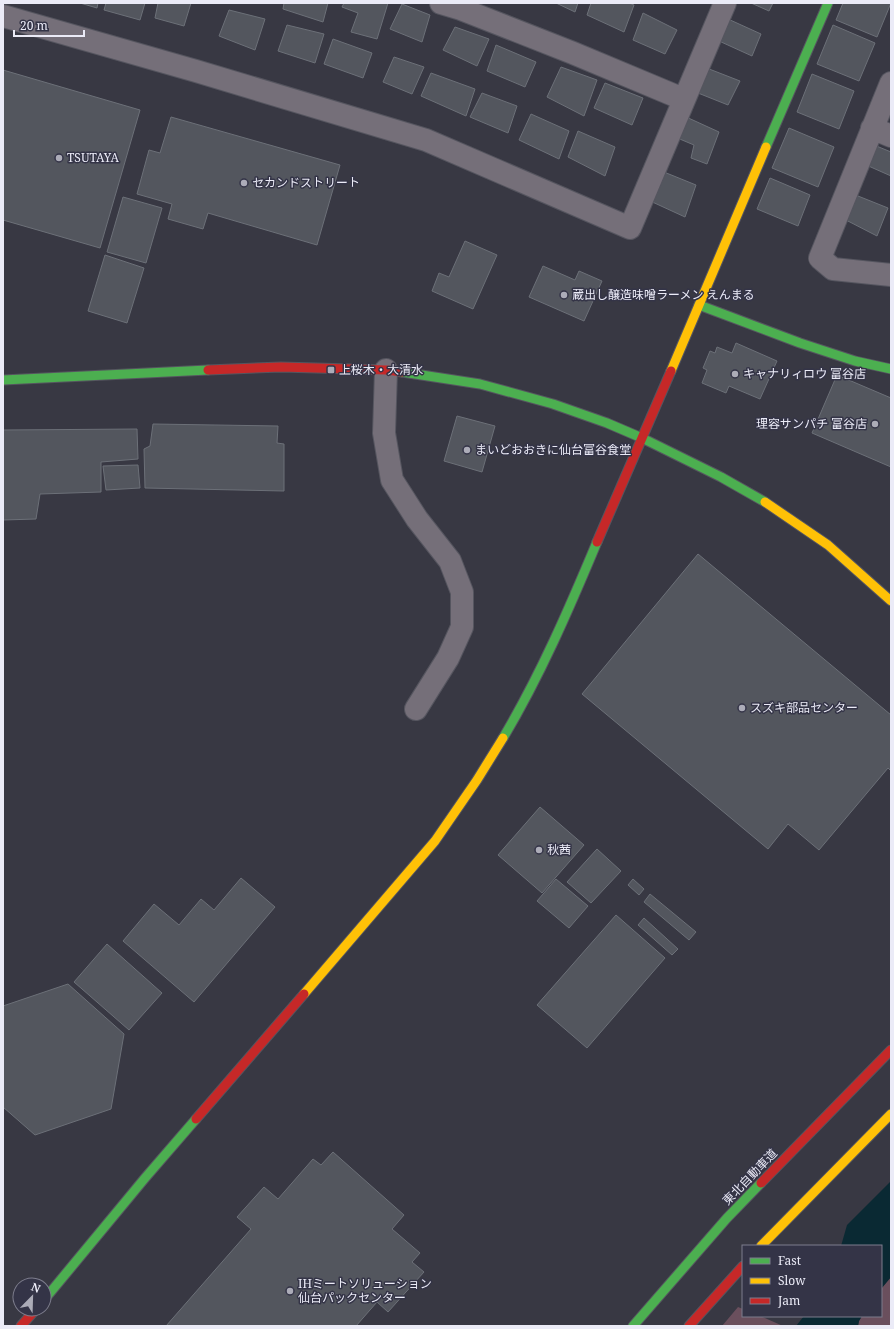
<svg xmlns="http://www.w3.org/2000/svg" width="894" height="1329" font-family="'Noto Serif','Noto Sans JP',serif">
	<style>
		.green { fill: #6a4f5d }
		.water { fill: #0a2933 }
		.building { fill: #53565e; stroke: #6c7078 }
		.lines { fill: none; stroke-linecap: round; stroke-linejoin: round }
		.street-casing { stroke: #55555f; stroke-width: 24 }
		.fast-casing { stroke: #55555f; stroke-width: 11 }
		.slow-casing { stroke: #55555f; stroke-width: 11 }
		.jam-casing { stroke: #55555f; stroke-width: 11 }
		.street { stroke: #756f79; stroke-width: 22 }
		.fast { stroke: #4caf50; stroke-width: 9 }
		.slow { stroke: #ffc107; stroke-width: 9 }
		.jam { stroke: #c62828; stroke-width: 9 }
		.poi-dot { fill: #acacb8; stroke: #343447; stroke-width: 1.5 }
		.labels { text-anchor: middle; stroke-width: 3; stroke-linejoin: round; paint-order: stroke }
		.poi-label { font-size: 12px; fill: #ebebf7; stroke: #343447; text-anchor: start }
		.street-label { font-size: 12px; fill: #ebebf7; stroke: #343447 }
	</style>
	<rect width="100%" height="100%" fill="#383843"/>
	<path class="green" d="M 891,1277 L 891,1326 L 858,1326 L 859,1321 L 862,1316 L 881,1316 L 881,1289 Z
		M 738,1307 L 743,1309 L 743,1316 L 760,1316 L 783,1326 L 722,1326 Z"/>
	<path class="water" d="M 891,1181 L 891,1277 L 881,1289 L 881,1246 L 841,1246 L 847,1225 Z
		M 804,1316 L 862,1316 L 859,1321 L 858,1326 L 796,1326 Z"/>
	<path class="building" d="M 80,3 L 98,3 L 97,8 Z
		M 106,3 L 145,3 L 140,20 L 104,10 Z
		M 158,3 L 191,3 L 184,26 L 155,18 Z
		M 284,3 L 328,3 L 323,22 L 283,9 Z
		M 344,3 L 388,3 L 377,39 L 351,32 L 358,13 L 342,7 Z
		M 556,3 L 578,3 L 575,12 Z
		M 591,3 L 629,3 L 634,5 L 624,32 L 587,15 Z
		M 751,3 L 773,3 L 769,11 Z
		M 843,3 L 891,3 L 877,37 L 836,20 Z
		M 402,4 L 430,15 L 422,42 L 390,29 Z
		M 229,10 L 265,19 L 255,50 L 219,36 Z
		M 643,13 L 677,30 L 665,54 L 633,40 Z
		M 728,19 L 761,34 L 752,56 L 719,41 Z
		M 287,25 L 324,34 L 315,63 L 278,51 Z
		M 833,25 L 875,43 L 859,81 L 817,64 Z
		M 455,27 L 489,39 L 477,66 L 443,50 Z
		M 333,39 L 372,53 L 363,78 L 324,64 Z
		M 496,45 L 536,62 L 525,87 L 487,71 Z
		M 394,57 L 424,67 L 412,94 L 383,82 Z
		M 561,67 L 597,80 L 584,116 L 547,97 Z
		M 704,67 L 740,81 L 728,105 L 693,91 Z
		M 3,70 L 140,110 L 100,248 L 3,220 Z
		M 431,73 L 475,89 L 466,116 L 421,96 Z
		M 812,74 L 854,91 L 839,129 L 797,112 Z
		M 605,83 L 643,98 L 632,125 L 594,108 Z
		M 482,93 L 517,106 L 508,133 L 470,117 Z
		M 531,114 L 569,131 L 559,159 L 519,140 Z
		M 684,116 L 719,132 L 707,164 L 691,158 L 694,145 L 675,137 Z
		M 171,117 L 340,165 L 317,245 L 208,213 L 203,229 L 168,219 L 172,204 L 137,194 L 149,150 L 160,153 Z
		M 789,128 L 834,147 L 818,187 L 772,168 Z
		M 578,131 L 615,147 L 605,176 L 568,157 Z
		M 874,145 L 891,152 L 891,176 L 864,164 Z
		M 659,170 L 696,185 L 685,217 L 648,200 Z
		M 770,178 L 810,195 L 798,226 L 757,209 Z
		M 853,194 L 888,208 L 877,236 L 844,219 Z
		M 123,197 L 162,208 L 146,263 L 107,252 Z
		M 465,241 L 497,255 L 473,309 L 432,291 L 439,273 L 449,277 Z
		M 105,255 L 144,268 L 127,323 L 88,311 Z
		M 543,266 L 575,280 L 579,271 L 602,281 L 584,321 L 529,297 Z
		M 736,343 L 777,361 L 760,399 L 729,386 L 726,393 L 702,383 L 707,370 L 703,368 L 710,351 L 715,353 L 717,347 L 732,353 Z
		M 837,375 L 891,398 L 891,467 L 812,433 Z
		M 457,416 L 495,426 L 482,472 L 444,461 Z
		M 153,424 L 278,426 L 277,443 L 284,444 L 284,491 L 145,488 L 144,449 L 150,446 Z
		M 137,429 L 138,459 L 101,462 L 101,492 L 40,494 L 36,519 L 3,520 L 3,430 Z
		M 138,465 L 140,488 L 106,490 L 103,466 Z
		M 698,554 L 891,715 L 891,771 L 888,768 L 819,850 L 788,824 L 768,849 L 582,694 Z
		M 540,807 L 584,845 L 542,893 L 498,855 Z
		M 597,849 L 621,871 L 591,903 L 567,882 Z
		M 241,878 L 275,907 L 194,1002 L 123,941 L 154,904 L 179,925 L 201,899 L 214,910 Z
		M 556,879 L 588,906 L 569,928 L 537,901 Z
		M 633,879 L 644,889 L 639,895 L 628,885 Z
		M 650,894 L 696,932 L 689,940 L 644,902 Z
		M 616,915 L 665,958 L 587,1048 L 537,1005 Z
		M 644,918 L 678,949 L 672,955 L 638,925 Z
		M 107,944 L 162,993 L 129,1030 L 74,982 Z
		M 68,984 L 124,1034 L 111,1109 L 35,1135 L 3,1107 L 3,1006 Z
		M 333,1152 L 404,1215 L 392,1229 L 420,1253 L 412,1262 L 424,1272 L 388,1312 L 377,1302 L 356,1326 L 166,1326 L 251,1229 L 237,1217 L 264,1187 L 278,1199 L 313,1159 L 321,1165 Z"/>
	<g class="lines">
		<g class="street-casing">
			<path id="street" d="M 441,3 L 461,9 L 573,53 L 683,99
				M 3,16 L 196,71 L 426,140 L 630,228 L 725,3
				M 891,83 L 820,258 L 833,269 L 891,275
				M 872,128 L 891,136
				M 386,370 L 384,433 L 392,480 L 417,519 L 450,561 L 462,592 L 462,627 L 448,658 L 416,709"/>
		</g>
		<g class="fast-casing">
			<path id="fast" d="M 766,147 L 828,3
				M 699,305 L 800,343 L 855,361 L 891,369
				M 402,372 L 480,384 L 553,404 L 607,423 L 642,438 L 721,477 L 765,502
				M 3,380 L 208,370
				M 503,738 C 540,676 569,609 597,542
				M 44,1300 L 145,1178 L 196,1119
				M 633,1326 L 727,1218 L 761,1183"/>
		</g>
		<g class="slow-casing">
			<path id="slow" d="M 671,371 L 766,147
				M 765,502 L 828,545 L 891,601
				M 304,994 L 435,841 L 477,780 L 503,738
				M 761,1246 L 891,1114"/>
		</g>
		<g class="jam-casing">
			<path id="jam" d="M 208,370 L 281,367 L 386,370 L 402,372
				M 597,542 L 671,371
				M 196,1119 L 304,994
				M 761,1183 L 891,1050
				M 21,1326 L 36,1309
				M 689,1326 L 743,1266"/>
		</g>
		<use href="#street" class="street"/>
		<use href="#fast" class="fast"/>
		<use href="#slow" class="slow"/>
		<use href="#jam" class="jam"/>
	</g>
	<g class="poi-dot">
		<circle cx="59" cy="158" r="4"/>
		<circle cx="244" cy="183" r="4"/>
		<circle cx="564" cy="295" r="4"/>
		<rect x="327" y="366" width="8" height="8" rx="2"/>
		<circle cx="735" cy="374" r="4"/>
		<circle cx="875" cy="424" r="4"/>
		<circle cx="467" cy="450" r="4"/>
		<circle cx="742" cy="708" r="4"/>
		<circle cx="539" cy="850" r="4"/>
		<circle cx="290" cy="1291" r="4"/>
	</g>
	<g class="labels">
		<g class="poi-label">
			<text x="67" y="162">TSUTAYA</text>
			<text x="252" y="187">セカンドストリート</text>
			<text x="572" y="299">蔵出し醸造味噌ラーメン えんまる</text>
			<text x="339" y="374">上桜木・大清水</text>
			<text x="743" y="378">キャナリィロウ 富谷店</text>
			<text x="867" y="428" text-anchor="end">理容サンパチ 富谷店</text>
			<text x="475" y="454">まいどおおきに仙台富谷食堂</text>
			<text x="750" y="712">スズキ部品センター</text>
			<text x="547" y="854">秋茜</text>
			<text x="298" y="1288">IHミートソリューション<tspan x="298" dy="14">仙台パックセンター</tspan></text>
		</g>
		<g class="street-label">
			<text transform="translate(750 1177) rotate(-46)" y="4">東北自動車道</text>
		</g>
	</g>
	<rect width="894" height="1329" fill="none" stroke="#ebebf7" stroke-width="8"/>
	<rect x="742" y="1245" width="140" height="72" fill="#343447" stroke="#7d7d8d"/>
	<rect x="750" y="1258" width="20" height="6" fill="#4caf50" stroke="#7d7d8d"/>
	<text x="778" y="1265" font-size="12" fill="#ebebf7">Fast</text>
	<rect x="750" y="1278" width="20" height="6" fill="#ffc107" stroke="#7d7d8d"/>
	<text x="778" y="1285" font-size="12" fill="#ebebf7">Slow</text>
	<rect x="750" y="1298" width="20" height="6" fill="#c62828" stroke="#7d7d8d"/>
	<text x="778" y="1305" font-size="12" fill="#ebebf7">Jam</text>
	<g transform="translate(32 1297) rotate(23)"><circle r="19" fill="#343447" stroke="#7d7d8d"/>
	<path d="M0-3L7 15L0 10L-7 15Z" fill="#acacb8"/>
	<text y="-6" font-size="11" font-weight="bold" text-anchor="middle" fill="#ebebf7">N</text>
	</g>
	<path d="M14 30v6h70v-6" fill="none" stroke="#ebebf7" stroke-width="2"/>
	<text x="20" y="30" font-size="12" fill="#ebebf7" stroke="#343447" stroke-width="3" paint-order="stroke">20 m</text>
</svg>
